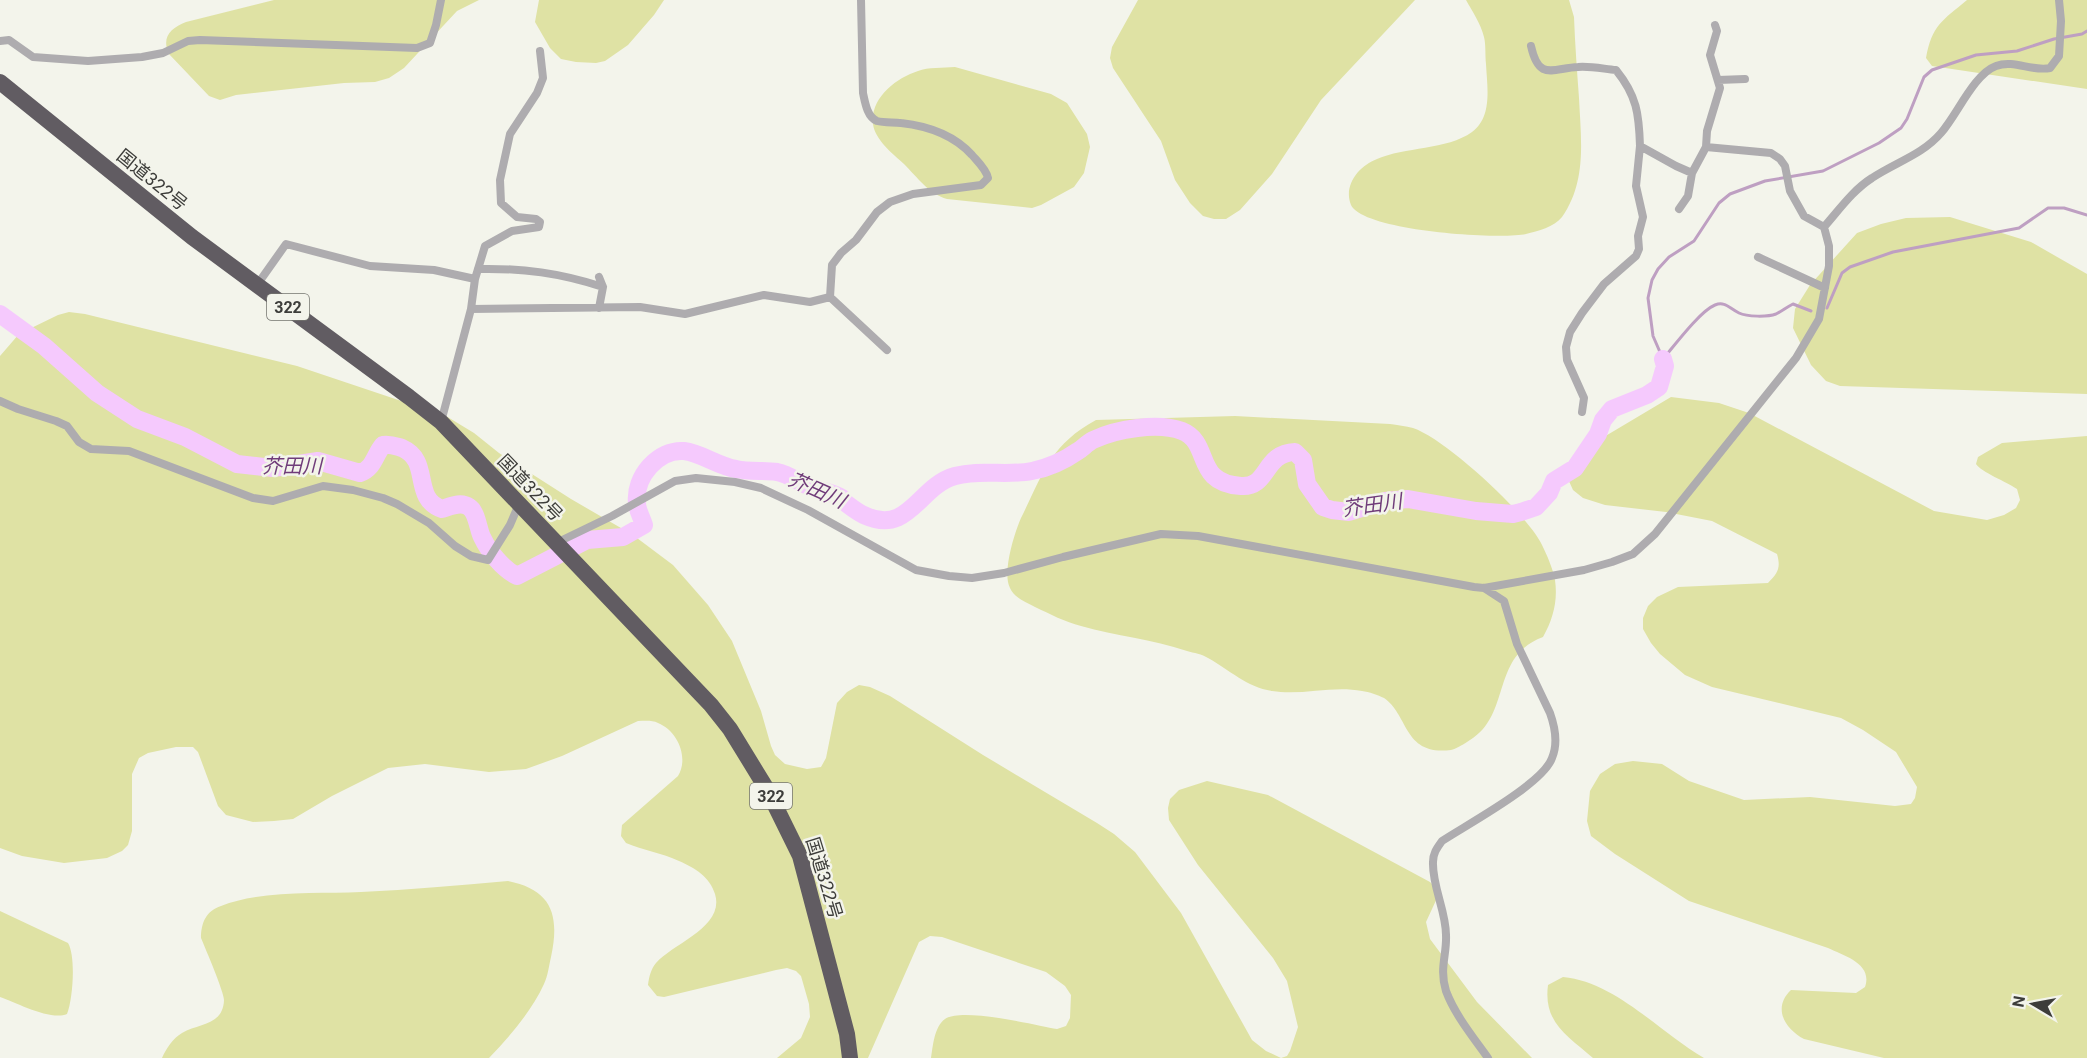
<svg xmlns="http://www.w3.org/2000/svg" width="2087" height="1058" font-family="Roboto,'Noto Sans JP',sans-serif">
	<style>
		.green { fill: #dfe2a4 }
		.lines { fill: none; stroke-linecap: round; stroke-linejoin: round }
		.stream { stroke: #be9fc2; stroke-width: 3 }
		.river { stroke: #f5c9fd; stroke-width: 18 }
		.street { stroke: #aeacaf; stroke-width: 8 }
		.highway { stroke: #615c62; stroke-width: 16 }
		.labels { text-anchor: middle; stroke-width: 5; stroke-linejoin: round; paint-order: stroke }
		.shield { fill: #f3f4eb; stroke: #74746f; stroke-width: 1.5 }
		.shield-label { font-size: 16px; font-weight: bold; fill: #3d3d3a }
		.street-label { font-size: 18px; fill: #3d3d3a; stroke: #f3f4eb }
		.water-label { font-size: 20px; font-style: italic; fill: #703c7a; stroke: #f3f4eb }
	</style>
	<rect width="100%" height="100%" fill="#f3f4eb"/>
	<path class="green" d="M 274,0 L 479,0 L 457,11 L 404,68 L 389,78 L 375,82 L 344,83 L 236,95 L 220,100 L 209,96 L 169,54 C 161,37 171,28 186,22 Z
		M 539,0 L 664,0 L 654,15 L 628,45 L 605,61 L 596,63 L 576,62 L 561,59 L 550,48 L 535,22 Z
		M 1138,0 L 1415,0 L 1321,100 L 1272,174 L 1240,210 L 1226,219 L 1214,219 L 1203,216 L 1190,203 L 1175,180 L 1161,141 L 1113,68 L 1110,58 L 1112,47 Z
		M 1466,0 L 1569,0 L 1574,17 C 1575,44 1577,71 1579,98 C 1581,140 1587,181 1562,217 C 1554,227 1538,231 1526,234 C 1499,240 1363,231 1351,205 C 1343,185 1359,166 1377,159 C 1404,147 1447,150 1472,132 C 1493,117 1487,86 1486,64 C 1485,55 1486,45 1484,37 C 1481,24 1472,11 1466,0 Z
		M 1967,0 L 2087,0 L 2087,89 L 1932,66 L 1926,58 C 1932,25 1942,21 1967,0 Z
		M 955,67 L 1051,94 L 1067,103 L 1087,134 L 1090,147 L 1084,173 L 1074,187 L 1041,205 L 1032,208 L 947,199 C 929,194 917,177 904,164 C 893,154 875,140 873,124 C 870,98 896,78 918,71 C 928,67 943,68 955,67 Z
		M 1950,217 L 2031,242 L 2087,274 L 2087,394 L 1840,386 L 1826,381 L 1811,365 L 1793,328 L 1795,309 L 1810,285 L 1857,233 L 1881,224 L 1906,218 Z
		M 69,312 L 85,314 L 297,366 L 446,416 L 474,433 L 499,453 L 571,499 L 633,535 L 673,565 L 708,605 L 732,641 L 761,711 L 771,746 L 775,755 L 785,764 L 807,769 L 821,767 L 826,758 L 837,703 L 847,692 L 859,685 L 870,687 L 890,696 L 983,755 L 1097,823 L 1114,834 L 1135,852 L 1181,913 L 1252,1040 L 1266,1051 L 1281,1058 L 1287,1056 L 1290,1051 L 1298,1027 L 1287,981 L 1273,958 L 1198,865 L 1169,820 L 1168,808 L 1170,799 L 1179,790 L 1207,781 L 1268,795 L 1430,882 L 1437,889 L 1438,896 L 1426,922 L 1430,939 L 1477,1002 L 1532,1058 L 931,1058 C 933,1046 934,1027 945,1019 C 961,1007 1035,1025 1057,1029 L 1066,1026 L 1070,1018 L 1071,995 L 1065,986 L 1046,972 L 942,937 L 930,936 L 919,942 L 868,1058 L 777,1058 L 801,1038 L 810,1017 L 809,1004 L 801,976 L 796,971 L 787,968 L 776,970 L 664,997 L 657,996 L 648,985 C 649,977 651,969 656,963 C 674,943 725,927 715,894 C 710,877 695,868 679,861 C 662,853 643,850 626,843 L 621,836 L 622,825 L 678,776 C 689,758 678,731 658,723 C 652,720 645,721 638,721 L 562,756 L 526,769 L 489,772 L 425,764 L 388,768 L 332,796 L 293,819 L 274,821 L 253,822 L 226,815 L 218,806 L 198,752 L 193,747 L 176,747 L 148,753 L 139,758 L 132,774 L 132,831 L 128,845 L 122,851 L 107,858 L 64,863 L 22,856 L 0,848 L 0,356 L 19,334 L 58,315 Z
		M 1671,397 L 1719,403 L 1749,413 L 1934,511 L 1987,520 L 2004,515 L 2016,508 L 2020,500 L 2017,489 C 2007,482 1981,472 1976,464 L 1978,457 L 2002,443 L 2087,436 L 2087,1058 L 1884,1058 L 1804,1039 C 1785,1029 1772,1008 1791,990 L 1856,993 L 1865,987 C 1873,964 1845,956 1828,948 L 1689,901 L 1615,854 L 1591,836 L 1587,821 L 1590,791 L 1600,774 L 1615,764 L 1633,761 L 1662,764 L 1689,781 L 1744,800 L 1810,797 L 1895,806 L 1911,804 L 1915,798 L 1917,787 L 1896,752 L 1863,730 L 1841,718 L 1712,687 L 1685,675 L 1660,654 L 1651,643 L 1643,629 L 1643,618 L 1648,606 L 1657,597 L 1678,587 L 1768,583 C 1778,573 1781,568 1777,554 L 1712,521 L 1666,512 L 1605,505 L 1583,498 L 1573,490 L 1568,479 L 1576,458 L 1582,450 Z
		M 1235,416 L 1390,424 C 1397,425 1406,426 1413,428 C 1446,439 1527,514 1542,545 C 1547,555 1553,569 1555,580 C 1558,601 1553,619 1543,637 C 1489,657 1513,717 1467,742 C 1462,745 1456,749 1451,750 C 1403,756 1409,715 1384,698 C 1378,695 1369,692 1362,691 C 1332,685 1302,696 1272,691 C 1246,687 1230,670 1208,658 C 1202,654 1194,653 1187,651 C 1152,639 1116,636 1081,626 C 1065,622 1050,614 1035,607 C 1026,602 1014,598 1010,588 C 1002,573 1014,534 1021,518 C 1043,474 1050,445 1096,420 Z
		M 508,881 C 552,890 560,915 551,957 C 549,965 548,976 544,984 C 531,1012 510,1036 489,1058 L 162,1058 C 166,1049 173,1038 182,1033 C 199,1023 223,1026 224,1000 C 224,992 206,950 201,938 C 201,923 206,911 221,906 C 260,890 319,894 361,892 C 410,890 459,885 508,881 Z
		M 0,911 L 68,943 C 76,956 73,999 67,1014 C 51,1021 17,1003 0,997 Z
		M 1563,977 C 1616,982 1659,1032 1704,1058 L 1593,1058 C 1568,1036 1543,1023 1548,985 Z"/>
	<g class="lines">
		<path class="stream" d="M 1827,308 L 1842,273 L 1850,267 L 1893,252 L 2019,228 L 2048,208 L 2064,208 L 2087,215
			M 1811,311 L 1793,304 C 1787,307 1782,311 1776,314 C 1768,317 1747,317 1739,313 C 1729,308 1725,301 1715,305 C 1700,311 1674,346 1663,359 L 1653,336 L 1648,298 L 1652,280 L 1658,269 L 1669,257 L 1694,241 L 1719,203 L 1730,194 L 1765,181 L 1823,171 L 1879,143 L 1901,128 L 1907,119 L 1924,77 L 1932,70 L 1976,55 L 2017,51 L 2054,39 L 2082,34 L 2087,31"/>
		<path class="river" d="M 0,314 L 44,346 L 97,393 L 137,419 L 185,437 L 237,464 L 273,468 L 318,461 L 360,473 C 374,468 374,456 383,445 C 391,444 395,446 402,448 C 432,461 411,498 442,509 C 451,506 461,501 469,507 C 477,512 478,529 482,537 C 489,552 503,569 517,576 L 587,540 L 623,537 L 644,525 C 642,518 637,510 637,503 C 634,477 658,449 684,451 C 701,453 718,466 736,469 C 750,472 764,470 777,472 C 791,475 799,483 811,487 C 821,491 832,492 842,498 L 843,501 C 850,506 858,513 866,516 C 909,535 919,486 955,476 C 980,469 1007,476 1032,471 C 1048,468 1065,460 1078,451 C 1083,448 1087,443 1093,440 C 1116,429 1158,422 1182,431 C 1212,443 1193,483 1241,486 C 1269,488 1263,453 1295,452 L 1303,460 L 1307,484 L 1323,507 L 1332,510 L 1349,512 L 1385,501 L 1408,499 L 1476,511 L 1513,514 L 1521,512 L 1536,507 L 1549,493 L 1554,481 L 1575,468 L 1598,434 L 1603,420 L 1612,409 L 1647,395 L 1659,387 L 1665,366 L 1663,359"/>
		<path class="street" d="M 0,41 L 9,40 L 33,57 L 88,61 L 142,57 L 163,53 L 188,41 L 200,40 L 417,48 L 430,43 L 436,25 L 441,0
			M 1531,46 C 1539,82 1553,68 1578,67 C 1591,66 1604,69 1616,70 C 1637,96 1639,114 1640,146
			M 1718,80 L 1745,79
			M 1706,147 L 1707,131 L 1720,88 L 1710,55 L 1717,31 L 1715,25
			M 1824,227 C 1839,210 1853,190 1872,178 C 1896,162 1922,155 1941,133 C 1957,115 1974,74 1996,66 C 2014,59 2032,72 2050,68 L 2059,56 L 2061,21 L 2059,0
			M 1758,257 L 1825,288
			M 478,269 C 523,268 560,273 603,287
			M 599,277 L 603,287 L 599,308
			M 257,285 L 286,244 L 370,266 L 434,270 L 475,279
			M 830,297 L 832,265 L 841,253 L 856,240 L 877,212 L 890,202 L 913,194 L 981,185 L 988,178 C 986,169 978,162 972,155 C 953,134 928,126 901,123 C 894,122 884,123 877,121 C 867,117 865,102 863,93 L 861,0
			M 830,297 L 887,350
			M 471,309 L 640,307 L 685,314 L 764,295 L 810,302 L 830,297
			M 0,401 L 18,409 L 56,421 L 67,426 L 79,442 L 91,449 L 129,451 L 253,498 L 273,501 L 323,486 L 353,490 L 383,498 L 397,504 L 429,523 L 455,546 L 471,556 L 488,560 L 510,525 L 519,504
			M 1582,412 L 1584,398 L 1567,360 L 1566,347 L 1570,332 L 1582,313 L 1604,284 L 1636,256 L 1639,249 L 1638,236 L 1643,217 L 1636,186 L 1640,146 L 1676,166 L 1692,173
			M 441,422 L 471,309 L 475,279 L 485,246 L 512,231 L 539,227 L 540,222 L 536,219 L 517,217 L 501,203 L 500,180 L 510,134 L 537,93 L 543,78 L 540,51
			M 556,543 L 612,516 L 675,481 L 696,478 L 735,482 L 761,488 L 808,510 L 916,570 L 949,576 L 972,578 L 1004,573 L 1063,557 L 1161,534 L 1198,536 L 1474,587 L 1484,588 L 1584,570 L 1612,562 L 1633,554 L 1655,534 L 1796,358 L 1819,319 L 1829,266 L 1829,246 L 1824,227 L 1804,216 L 1790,191 L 1785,166 L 1780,159 L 1771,153 L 1706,147 L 1692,173 L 1688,196 L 1679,209
			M 1484,588 L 1504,601 L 1517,644 L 1550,713 C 1555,727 1558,744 1552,758 C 1543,784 1466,825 1442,841 C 1437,848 1433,853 1433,862 C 1432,886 1446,911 1446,935 C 1447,955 1439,968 1446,991 C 1455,1015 1473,1037 1488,1058"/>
		<path class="highway" d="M 0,82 L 192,237 L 409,397 L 441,422 L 711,705 L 730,729 L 768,791 L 800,856 L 847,1034 L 850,1058"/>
	</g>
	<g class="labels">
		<g class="shield">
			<rect x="267" y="294" width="42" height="26" rx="4.5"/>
			<rect x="750" y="783" width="42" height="26" rx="4.5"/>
		</g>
		<g class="shield-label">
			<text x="288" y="313">322</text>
			<text x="771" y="802">322</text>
		</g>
		<g class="street-label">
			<text transform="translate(152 180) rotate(39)" y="6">国道322号</text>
			<text transform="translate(530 488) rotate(46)" y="6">国道322号</text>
			<text transform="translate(824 878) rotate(73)" y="6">国道322号</text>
		</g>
		<g class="water-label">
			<text x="292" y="473">芥田川</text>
			<text transform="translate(817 490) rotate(24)" y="7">芥田川</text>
			<text transform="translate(1372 505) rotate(-8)" y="7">芥田川</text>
		</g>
	</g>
	<g transform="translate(2033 1004) rotate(280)" stroke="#f3f4eb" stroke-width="4.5" paint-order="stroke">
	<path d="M0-4.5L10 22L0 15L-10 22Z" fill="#3d3d3a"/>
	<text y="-9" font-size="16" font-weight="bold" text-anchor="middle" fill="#3d3d3a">N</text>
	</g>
</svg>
